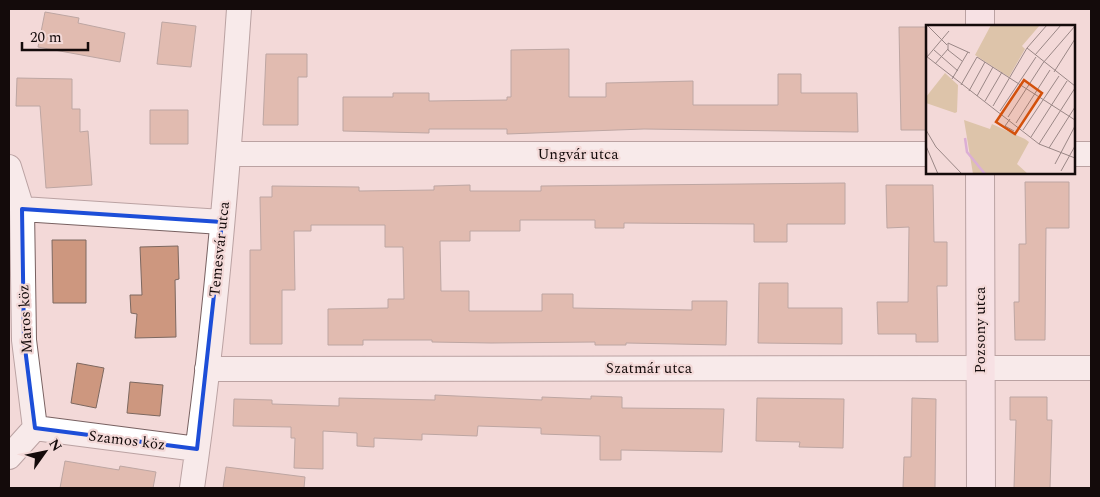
<svg xmlns="http://www.w3.org/2000/svg" width="1100" height="497" font-family="Spectral,serif">
	<style>
		.building { fill: #cd977f; stroke: #7d6860 }
		.lines { fill: none; stroke-linecap: round; stroke-linejoin: round }
		.street-casing { stroke: #786161; stroke-width: 26 }
		.secondary-casing { stroke: #786161; stroke-width: 30 }
		.street { stroke: #fff; stroke-width: 24 }
		.secondary { stroke: #fdeaf1; stroke-width: 28 }
		.marked { fill: none; stroke: #1d4ed8; stroke-width: 4; stroke-linejoin: round }
		.labels { text-anchor: middle; stroke-width: 4.5; stroke-linejoin: round; paint-order: stroke }
		.street-label { font-size: 15px; fill: #140b0b; stroke: #f3d9d8 }
		.inset-river { fill: none; stroke: #dbaed5; stroke-width: 2.5 }
		.inset-road { fill: none; stroke: #9a8786; stroke-width: 1 }
		.view { fill: #d3510c; fill-opacity: 0.15; stroke: #d3510c; stroke-width: 2.5 }
		.inset-edge { fill: none; stroke: #140b0b; stroke-width: 2.5 }
	</style>
	<rect width="100%" height="100%" fill="#f3d9d8"/>
	<path class="building" d="M 45,12 L 79,18 L 78,23 L 125,33 L 120,62 L 38,47 Z
		M 162,22 L 196,26 L 191,67 L 157,64 Z
		M 899,27 L 928,27 L 928,130 L 901,130 Z
		M 569,49 L 569,97 L 606,97 L 606,83 L 693,81 L 693,105 L 778,105 L 778,74 L 801,74 L 801,93 L 857,93 L 858,132 L 644,129 L 507,134 L 507,129 L 429,129 L 429,133 L 343,131 L 343,97 L 393,97 L 393,93 L 429,93 L 429,101 L 507,100 L 507,97 L 511,97 L 511,50 Z
		M 266,54 L 307,54 L 307,77 L 298,77 L 298,125 L 263,125 Z
		M 17,78 L 72,79 L 72,109 L 80,109 L 80,132 L 88,131 L 92,185 L 46,188 L 40,106 L 16,106 Z
		M 150,110 L 188,110 L 188,144 L 150,144 Z
		M 1025,182 L 1069,182 L 1069,228 L 1046,228 L 1045,340 L 1015,340 L 1014,302 L 1019,302 L 1019,244 L 1026,244 Z
		M 845,183 L 845,224 L 787,224 L 787,242 L 754,242 L 754,224 L 624,223 L 624,228 L 595,228 L 595,220 L 520,220 L 520,231 L 470,231 L 470,241 L 440,241 L 441,291 L 469,291 L 469,311 L 542,311 L 542,294 L 573,294 L 573,308 L 692,310 L 692,301 L 727,301 L 726,345 L 626,343 L 626,345 L 595,345 L 595,342 L 491,343 L 432,342 L 432,340 L 363,340 L 363,345 L 328,345 L 328,309 L 388,308 L 388,299 L 404,299 L 403,247 L 385,247 L 385,225 L 311,225 L 311,231 L 294,231 L 295,290 L 282,290 L 282,344 L 250,344 L 250,250 L 261,250 L 260,197 L 272,197 L 272,186 L 359,187 L 359,191 L 434,190 L 434,186 L 470,185 L 470,191 L 541,191 L 541,186 Z
		M 886,185 L 933,185 L 934,242 L 947,242 L 947,286 L 937,286 L 938,342 L 916,342 L 916,334 L 878,334 L 877,302 L 908,302 L 909,227 L 887,228 Z
		M 52,240 L 86,240 L 86,303 L 53,303 Z
		M 178,246 L 179,279 L 175,280 L 176,337 L 135,338 L 137,314 L 131,313 L 130,295 L 142,295 L 140,247 Z
		M 759,283 L 788,283 L 788,308 L 842,308 L 842,344 L 758,343 Z
		M 77,363 L 104,368 L 96,408 L 71,403 Z
		M 130,382 L 163,385 L 160,416 L 127,413 Z
		M 435,395 L 542,400 L 542,397 L 591,399 L 591,396 L 622,397 L 622,408 L 724,409 L 722,452 L 621,450 L 621,460 L 600,460 L 600,436 L 541,434 L 541,428 L 478,426 L 477,436 L 422,434 L 422,440 L 374,438 L 374,447 L 357,446 L 357,433 L 323,431 L 323,469 L 294,468 L 295,438 L 291,438 L 291,427 L 233,426 L 234,399 L 272,400 L 272,404 L 339,406 L 339,398 L 435,400 Z
		M 1010,397 L 1047,397 L 1047,420 L 1052,420 L 1050,488 L 1014,488 L 1016,420 L 1010,420 Z
		M 757,398 L 844,399 L 843,448 L 799,447 L 800,442 L 756,441 Z
		M 912,398 L 936,399 L 935,488 L 903,488 L 904,457 L 911,457 Z
		M 65,461 L 119,470 L 120,466 L 156,472 L 153,488 L 60,488 Z
		M 226,467 L 305,477 L 304,488 L 223,488 Z"/>
	<g class="lines">
		<g class="street-casing">
			<path id="street" d="M 229,154 L 928,154
				M 1074,154 L 1091,154
				M 9,167 L 22,209
				M 207,369 L 1091,368
				M 35,428 L 24,340 L 22,209 L 222,222
				M 9,457 L 35,428 L 197,449
				M 192,488 C 215,329 228,169 239,9"/>
		</g>
		<g class="secondary-casing">
			<path id="secondary" d="M 980,9 L 980,26
				M 980,172 L 981,488"/>
		</g>
		<use href="#street" class="street"/>
		<use href="#secondary" class="secondary"/>
	</g>
	<path d="M0 0H1100V497H0ZM 22,209 L 222,222 L 197,449 L 35,428 L 24,340 Z" fill="#f3d9d8" fill-opacity=".55" fill-rule="evenodd"/>
	<path class="marked" d="M 22,209 L 222,222 L 197,449 L 35,428 L 24,340 Z"/>
	<g class="labels">
		<g class="street-label">
			<text x="578" y="159">Ungvár utca</text>
			<text transform="translate(219 249) rotate(-84)" y="5">Temesvár utca</text>
			<text transform="translate(25 319) rotate(-93)" y="5">Maros köz</text>
			<text transform="translate(980 330) rotate(-90)" y="5">Pozsony utca</text>
			<text x="649" y="373">Szatmár utca</text>
			<text transform="translate(127 440) rotate(7)" y="5">Szamos köz</text>
		</g>
	</g>
	<g transform="translate(926 25)">
		<rect width="149" height="149" fill="#f3d9d8"/>
		<path d="M 65,0 L 114,0 L 96,21 L 99,24 L 83,52 L 49,30 ZM 19,48 L 32,60 L 31,87 L 29,88 L 0,78 L 0,72 ZM 38,95 L 64,104 L 66,99 L 99,114 L 103,117 L 91,139 L 102,149 L 47,149 Z" fill="#ddc4aa"/>
		<path class="inset-river" d="M 39,113 L 41,127 L 59,149"/>
		<path class="inset-road" d="M 1,0 L 21,20M 0,16 L 1,32M 101,23 L 149,61M 8,25 L 32,46M 109,30 L 135,0M 0,31 L 113,119 L 149,133M 1,32 L 23,6M 36,36 L 22,25 L 22,18 L 44,28M 9,39 L 22,24M 128,47 L 149,14M 26,54 L 42,27M 35,60 L 51,32 L 149,95M 43,66 L 59,37M 51,71 L 67,42M 59,76 L 76,47M 67,81 L 101,23 L 121,0M 74,86 L 110,32M 82,92 L 117,38 L 149,1M 84,94 L 79,101 L 88,106M 90,98 L 124,45M 0,105 L 10,122 L 36,149M 97,105 L 133,51M 105,112 L 141,56M 113,119 L 149,63M 0,121 L 12,149M 123,123 L 149,82M 129,139 L 149,101M 135,146 L 149,121"/>
		<path class="view" d="M 98,55 L 116,68 L 89,109 L 70,97 Z"/>
		<rect width="149" height="149" class="inset-edge"/>
	</g>
	<rect width="1100" height="497" fill="none" stroke="#140b0b" stroke-width="20"/>
	<g transform="translate(45 452) rotate(57)" stroke="#f3d9d8" stroke-width="4" paint-order="stroke">
	<path d="M0-4L9 19L0 12L-9 19Z" fill="#140b0b"/>
	<text y="-8" font-size="14" font-weight="bold" text-anchor="middle" fill="#140b0b">N</text>
	</g>
	<path d="M22 42v8h66v-8" fill="none" stroke="#140b0b" stroke-width="2.5"/>
	<text x="30" y="42" font-size="15" fill="#140b0b" stroke="#f3d9d8" stroke-width="4" paint-order="stroke">20 m</text>
</svg>
